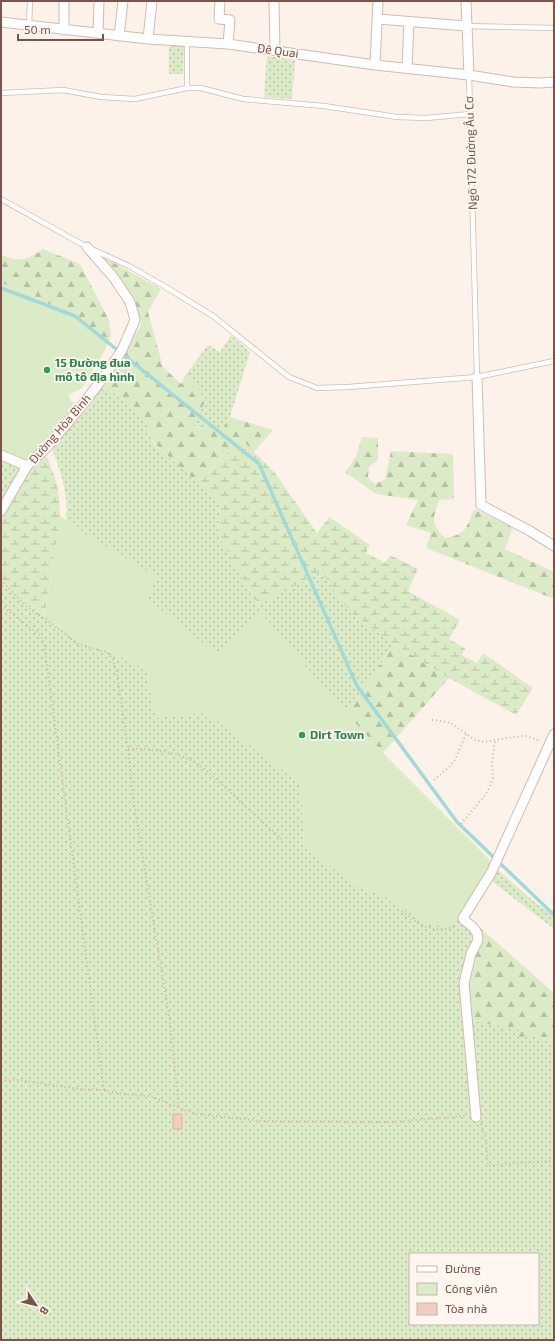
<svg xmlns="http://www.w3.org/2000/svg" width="555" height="1341" font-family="'Exo 2',sans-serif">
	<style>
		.green { fill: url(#green-dots); fill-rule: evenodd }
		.forest { fill: url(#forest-firs) }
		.wetland { fill: url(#wetland-marsh) }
		.pitch { fill: #dcebc7 }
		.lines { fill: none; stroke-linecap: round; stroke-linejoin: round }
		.stream { stroke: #a3d9d7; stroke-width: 3.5 }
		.building { fill: #f2cbc1; stroke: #e5afa1 }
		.lane-casing { stroke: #d2bab1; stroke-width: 6 }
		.street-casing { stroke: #d2bab1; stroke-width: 11 }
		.path { stroke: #d8aea3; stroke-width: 2; stroke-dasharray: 1 3; stroke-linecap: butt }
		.lane { stroke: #fff; stroke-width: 4.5 }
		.street { stroke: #fff; stroke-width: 9 }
		.leisure-dot { fill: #2e9e5b; stroke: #fff6f0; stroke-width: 1.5 }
		.labels { text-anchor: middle; stroke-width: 3.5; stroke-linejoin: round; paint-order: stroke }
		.street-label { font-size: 12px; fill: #78544c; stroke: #fff6f0 }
		.leisure-label { font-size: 12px; font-weight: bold; fill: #27864d; stroke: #fff6f0; text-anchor: start }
	</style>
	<defs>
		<pattern id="green-dots" width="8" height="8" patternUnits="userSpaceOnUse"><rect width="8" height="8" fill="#dcebc7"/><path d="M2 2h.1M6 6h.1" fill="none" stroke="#b7c1a4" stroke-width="1.8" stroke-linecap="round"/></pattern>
		<pattern id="forest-firs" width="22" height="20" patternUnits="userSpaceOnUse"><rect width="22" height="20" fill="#dcebc7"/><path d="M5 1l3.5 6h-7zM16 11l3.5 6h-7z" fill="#b7c1a4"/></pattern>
		<pattern id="wetland-marsh" width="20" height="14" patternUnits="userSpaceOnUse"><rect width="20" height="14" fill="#dcebc7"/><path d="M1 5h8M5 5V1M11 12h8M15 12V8" fill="none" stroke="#b7c1a4"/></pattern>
	</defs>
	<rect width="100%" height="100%" fill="#fdf2e9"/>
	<path class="green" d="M 169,46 L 184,46 L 183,74 L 169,74 Z
		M 267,56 L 295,60 L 292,99 L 264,97 Z
		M 231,335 L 250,352 L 230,417 L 221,431 L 192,426 L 186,374 L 208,345 L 220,352 Z
		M 104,386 L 143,415 L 153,443 L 220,501 L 218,535 L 258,605 L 321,572 L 351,613 L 394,644 L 347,714 L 331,696 L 242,627 L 218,655 L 147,599 L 82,532 L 66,520 C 69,494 60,472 52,447 Z
		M 1,452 C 12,457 24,458 35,464 L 29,471 L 1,518 Z
		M 1,578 L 28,604 L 45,616 L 71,637 L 83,643 L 108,651 L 146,669 L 156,718 L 207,712 L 301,784 L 304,847 L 358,886 L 384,896 L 405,908 L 463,913 L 485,932 L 479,944 L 520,1030 L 518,1037 L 536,1035 L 554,1046 L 554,1340 L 1,1340 ZM 410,1254 L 538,1254 L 538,1324 L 410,1324 Z
		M 497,869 L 538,905 L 554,915 L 554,929 L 490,880 Z"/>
	<path class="forest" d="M 43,249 L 80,264 L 109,320 L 111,336 L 104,352 L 65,313 L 25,291 L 1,283 L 1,255 C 22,262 25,261 43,249 Z
		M 97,254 L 114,263 L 161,289 L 148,312 L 163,367 L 181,384 L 186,374 L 206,400 L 192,426 L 221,431 L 230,417 L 273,430 L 254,452 L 241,439 L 198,483 L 153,442 L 143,415 L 104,386 L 141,325 L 137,307 L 122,281 Z
		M 362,437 L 378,438 L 378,460 L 369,467 L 368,477 L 375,484 L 385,479 L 391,451 L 453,454 L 454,499 L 439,500 C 433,519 430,522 445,538 C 467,534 466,528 474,509 L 513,527 L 505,549 L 554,572 L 554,599 L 426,548 L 431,533 L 406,525 L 418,500 L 376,494 L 345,472 L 356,457 Z
		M 394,644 L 449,678 L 383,753 L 347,714 Z
		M 485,932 L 554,993 L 554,1046 L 536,1035 L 518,1037 L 519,1030 L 469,1020 C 468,1010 467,999 467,989 C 467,969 476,949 485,932 Z"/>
	<path class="wetland" d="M 241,439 L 275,473 L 317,533 L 329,517 L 370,545 L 366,553 L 385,563 L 390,555 L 418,569 L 408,591 L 460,620 L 449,639 L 465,648 L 462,655 L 477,663 L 483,653 L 533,688 L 516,715 L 449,678 L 391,642 L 351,613 L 321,572 L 258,605 L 218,535 L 220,501 L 198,483 Z
		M 46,454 L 58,486 L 60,516 L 45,616 L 28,604 L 1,578 L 1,518 L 29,471 Z"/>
	<path class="pitch" d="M 1,283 L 25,291 L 65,313 L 104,352 L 82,388 L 68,395 L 75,407 L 31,458 C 21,461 10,456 1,452 Z
		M 60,516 L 82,532 L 156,576 L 147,599 L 218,655 L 242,627 L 260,611 L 331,696 L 383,753 L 493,863 L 478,893 L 458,921 L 447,927 L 428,924 L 384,896 L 358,886 L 304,847 L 301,784 L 207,713 L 156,718 L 146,669 L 108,651 L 83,643 L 71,637 L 45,616 Z"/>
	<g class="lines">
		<path class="stream" d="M 1,288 L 75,316 L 259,464 L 357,686 L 457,822 L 554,915"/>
	</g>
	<path class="building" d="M 173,1114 L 182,1114 L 182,1129 L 173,1129 Z"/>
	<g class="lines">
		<g class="lane-casing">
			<path id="lane" d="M 29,26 L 30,1
				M 466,26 L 554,28
				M 469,75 L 477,377
				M 187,88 L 187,41
				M 1,93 L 63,90 L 101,97 L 135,99 L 187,88 L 201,88 L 243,99 L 324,106 L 397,117 L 426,118 L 470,114
				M 1,199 L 87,247 L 129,266 L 164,286 L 213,316 L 289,377 L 317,388 L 348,387 L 477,377 L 554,361"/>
		</g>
		<g class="street-casing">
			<path id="street" d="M 220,1 L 219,19 L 230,20 L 228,44
				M 274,1 L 275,50
				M 466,1 L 469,75
				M 378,19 L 466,26
				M 1,22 L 148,39 L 228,44 L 375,65 L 469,75 L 513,82 L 540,83 L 554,82
				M 64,30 L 64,1
				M 98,33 L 99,1
				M 119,36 L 123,1
				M 148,39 L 152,1
				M 375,65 L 378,1
				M 407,68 L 409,22
				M 477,377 L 481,505 L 530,531 L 554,546
				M 1,455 L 27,466
				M 1,511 L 27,466 L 47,447 L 80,408 L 106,374 L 122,350 L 135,320 L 130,302 L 114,278 L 87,247
				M 476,1117 L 464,983 L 471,954 L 478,940 L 477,933 L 473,927 L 464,920 L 463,918 L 491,873 L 554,734"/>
		</g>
		<path class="path" d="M 1,580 L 26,606 L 36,614 L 46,619 L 70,638 L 80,645 L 107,652 L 113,660 L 117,674 L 128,749 L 133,798 L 170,1022 L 179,1108
			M 1,605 L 40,635 L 44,643 L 104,1090
			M 432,720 L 441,721 L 451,723 L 475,740 L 484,742 L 513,737 L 526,736 L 541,741
			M 128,749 C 149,748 171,751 191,760 C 205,767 217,781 229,791 C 247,808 265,824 283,840
			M 434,780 L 449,767 L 455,760 L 466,734
			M 461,824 L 486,794 L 490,786 L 493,778 L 492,762 L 495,740
			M 402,911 C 417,924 436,936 456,925
			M 1,1081 L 18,1080 L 86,1090 L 94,1089 L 130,1095 L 151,1096 L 179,1108 L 197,1114 L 261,1121 L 391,1122 L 466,1116
			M 481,1124 L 486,1141 L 488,1166 L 515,1163 L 554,1161"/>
		<use href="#lane" class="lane"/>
		<use href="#street" class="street"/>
	</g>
	<g class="leisure-dot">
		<circle cx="47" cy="370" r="4"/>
		<circle cx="302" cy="735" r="4"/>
	</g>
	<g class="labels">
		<g class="street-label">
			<text transform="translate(278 51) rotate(8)" y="4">Đê Quai</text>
			<text transform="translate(471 153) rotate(-92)" y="4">Ngõ 172 Đường Âu Cơ</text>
			<text transform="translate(60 429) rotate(-49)" y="4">Đường Hòa Bình</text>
		</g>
		<g class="leisure-label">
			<text x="55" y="367">15 Đường đua<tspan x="55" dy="14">mô tô địa hình</tspan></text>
			<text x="310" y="739">Dirt Town</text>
		</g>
	</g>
	<rect width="555" height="1341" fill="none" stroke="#78544c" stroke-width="4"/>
	<rect x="409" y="1253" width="130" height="72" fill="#fff6f0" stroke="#c9b5ae"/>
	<rect x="417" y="1266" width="20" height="6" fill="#ffffff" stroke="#c9b5ae"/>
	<text x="445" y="1273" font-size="12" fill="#78544c">Đường</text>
	<rect x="417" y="1283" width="20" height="12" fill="#dcebc7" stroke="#c9b5ae"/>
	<text x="445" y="1293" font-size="12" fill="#78544c">Công viên</text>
	<rect x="417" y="1303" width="20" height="12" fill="#f2cbc1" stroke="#c9b5ae"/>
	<text x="445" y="1313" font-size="12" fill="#78544c">Tòa nhà</text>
	<g transform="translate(36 1305) rotate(125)" stroke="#fff6f0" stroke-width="3" paint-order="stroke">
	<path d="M0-3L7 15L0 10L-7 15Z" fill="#78544c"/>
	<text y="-6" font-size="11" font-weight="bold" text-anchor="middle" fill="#78544c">B</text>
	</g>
	<path d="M18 34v6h85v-6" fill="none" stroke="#78544c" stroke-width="2"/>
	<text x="24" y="34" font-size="12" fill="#78544c" stroke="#fff6f0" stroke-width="3" paint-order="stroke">50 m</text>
</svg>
